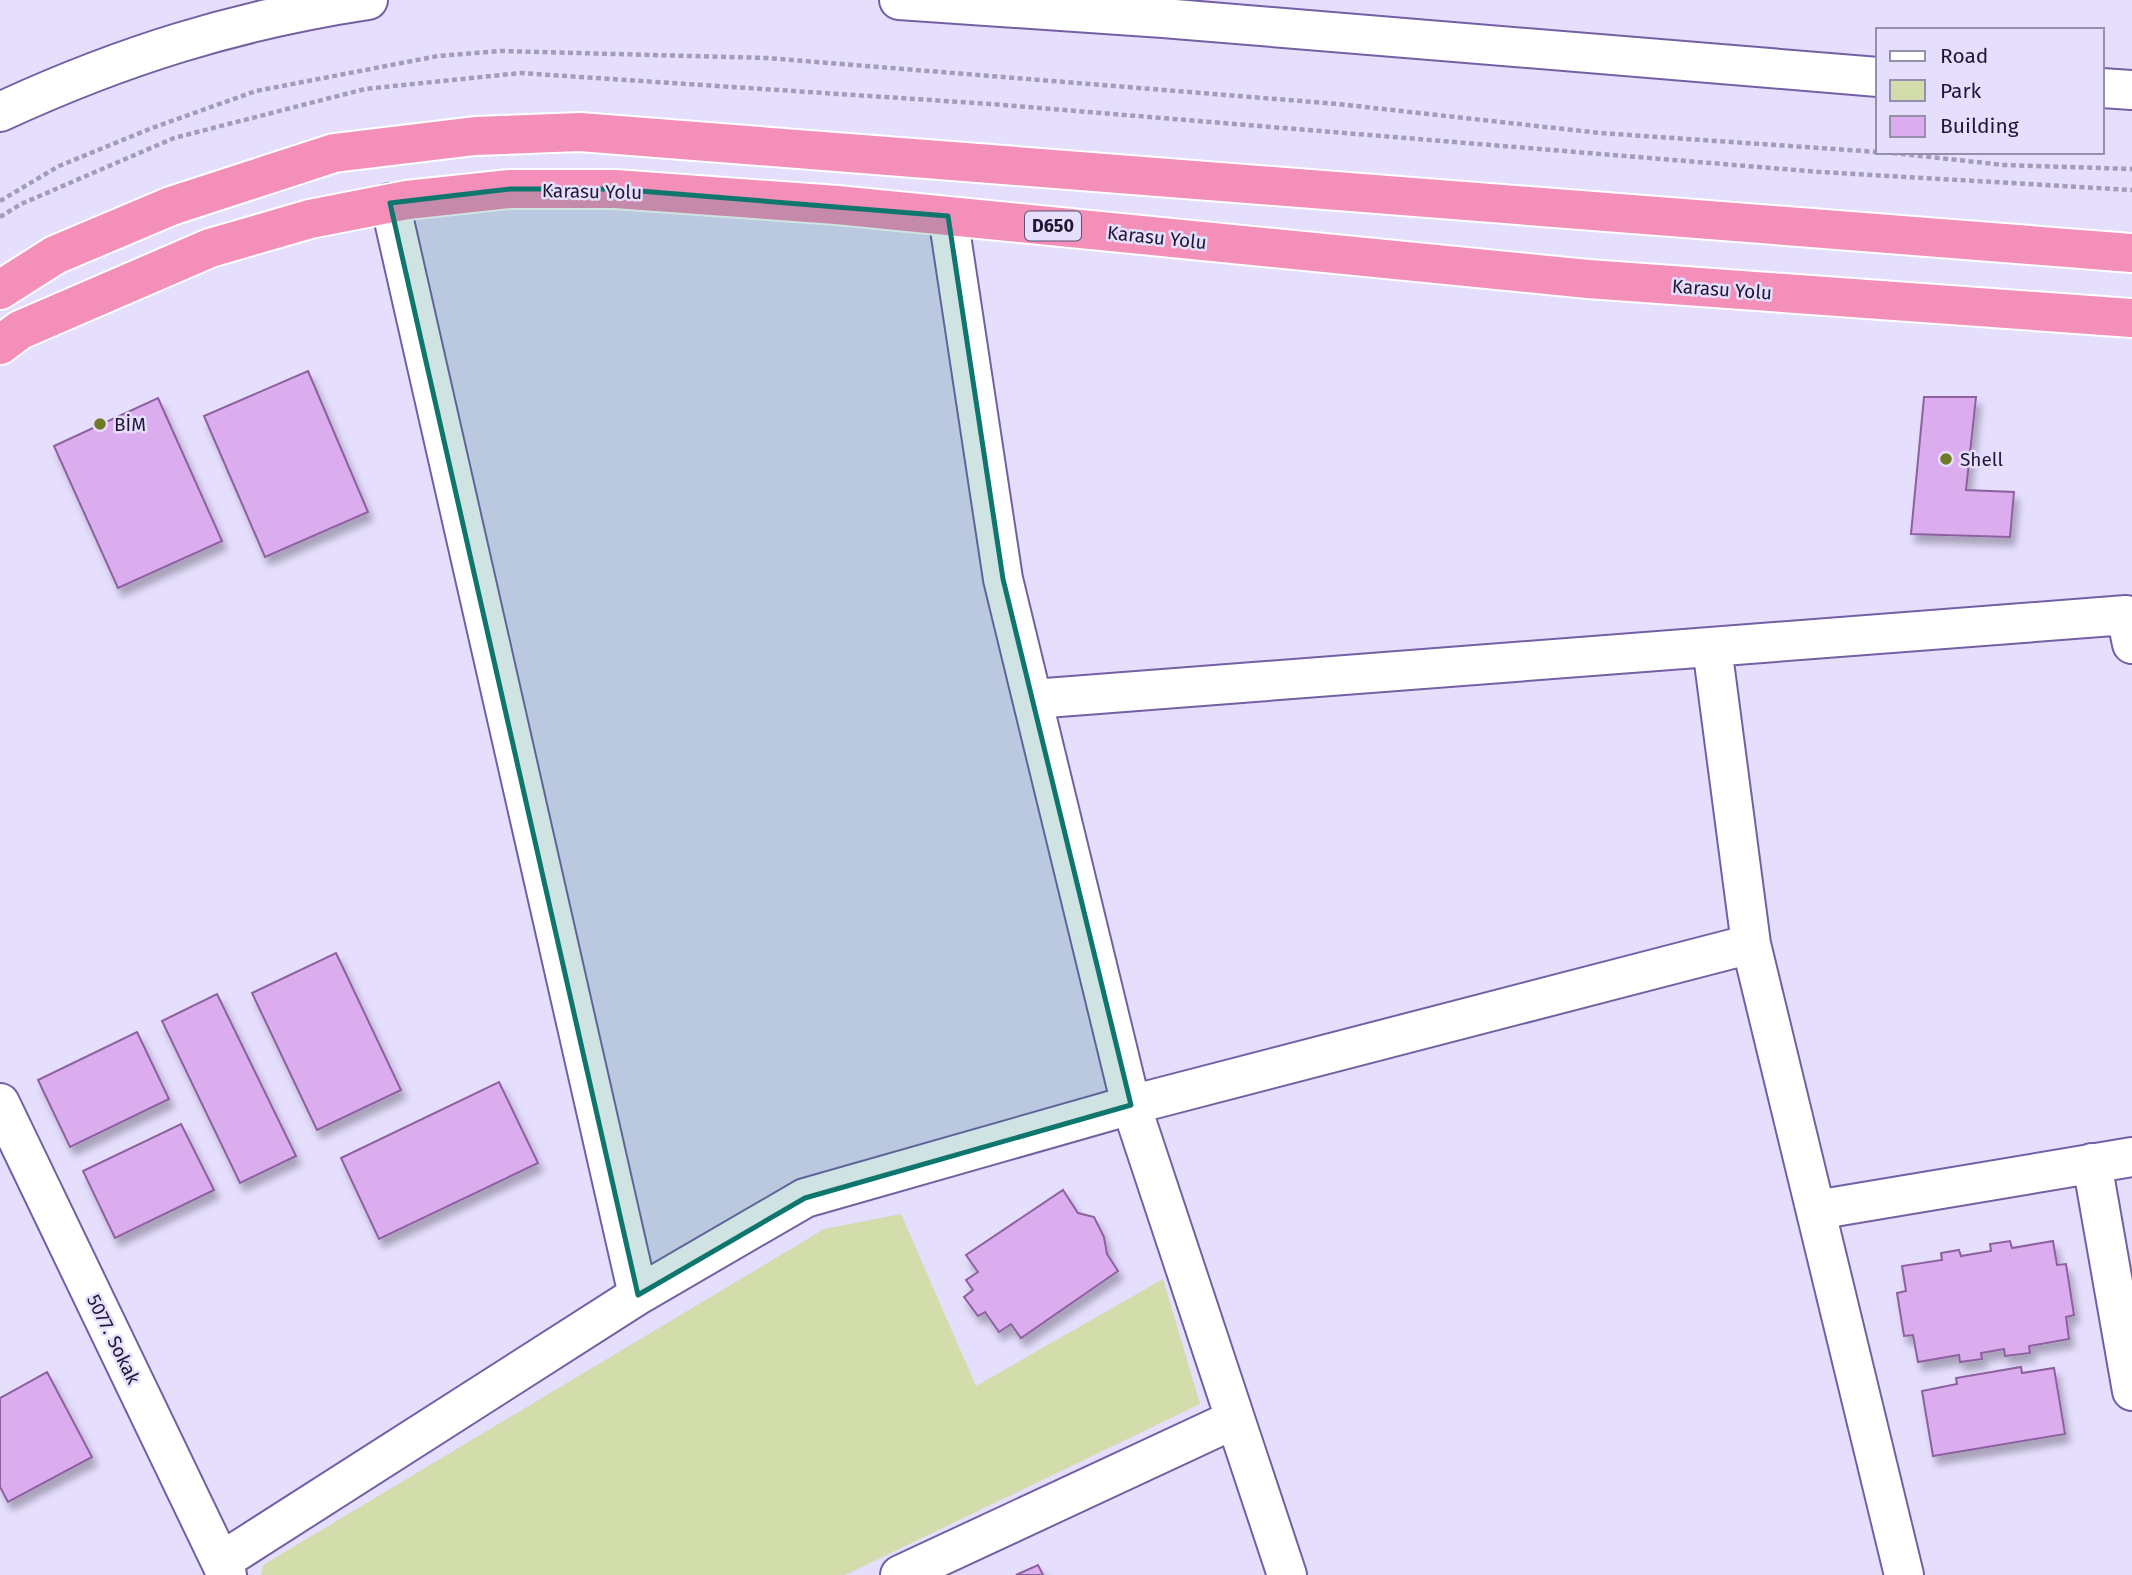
<svg xmlns="http://www.w3.org/2000/svg" width="2132" height="1575" font-family="'Fira Sans',sans-serif">
	<style>
		.green { fill: #d3dcab }
		.building { fill: #dbacee; stroke: #8d619f; stroke-width: 2; filter: url(#shadow) }
		.lines { fill: none; stroke-linecap: round; stroke-linejoin: round }
		.minor-casing { stroke: #7360a3; stroke-width: 42 }
		.trunk-casing { stroke: #fff; stroke-width: 42 }
		.path { stroke: #a39cb9; stroke-width: 4.5; stroke-dasharray: 5 3.5; stroke-linecap: butt }
		.minor { stroke: #fff; stroke-width: 38 }
		.trunk { stroke: #f38fb8; stroke-width: 38 }
		.marked { fill: #0f766e; fill-opacity: 0.2; stroke: #0f766e; stroke-width: 5; stroke-linejoin: round }
		.poi-dot { fill: #707a25; stroke: #e5defd; stroke-width: 2.5 }
		.labels { text-anchor: middle; stroke-width: 5; stroke-linejoin: round; paint-order: stroke }
		.shield { fill: #e5defd; stroke: #5b5370; stroke-width: 2 }
		.shield-label { font-size: 18px; font-weight: bold; fill: #201833 }
		.street-label { font-size: 19px; fill: #201833; stroke: #e5defd }
		.poi-label { font-size: 19px; fill: #201833; stroke: #e5defd; text-anchor: start }
	</style>
	<defs>
		<filter id="shadow"><feDropShadow dx="4.5" dy="8" stdDeviation="3.5" flood-color="#0004"/></filter>
	</defs>
	<rect width="100%" height="100%" fill="#e5defd"/>
	<path class="green" d="M 901,1214 L 976,1386 L 1163,1279 L 1200,1404 L 845,1575 L 261,1575 L 263,1565 L 824,1229 Z"/>
	<path class="building" d="M 308,371 L 368,512 L 265,557 L 204,416 Z
		M 1924,397 L 1976,397 L 1966,490 L 2014,492 L 2010,537 L 1911,534 Z
		M 158,398 L 222,541 L 118,588 L 54,446 Z
		M 336,953 L 401,1090 L 317,1130 L 252,993 Z
		M 217,994 L 296,1156 L 240,1183 L 162,1021 Z
		M 137,1032 L 169,1099 L 70,1147 L 38,1080 Z
		M 499,1082 L 538,1163 L 379,1239 L 341,1158 Z
		M 181,1124 L 214,1190 L 115,1238 L 83,1171 Z
		M 1063,1190 L 1078,1213 L 1094,1217 L 1104,1237 L 1107,1254 L 1118,1271 L 1021,1338 L 1011,1324 L 999,1332 L 985,1312 L 978,1316 L 964,1297 L 973,1290 L 966,1280 L 978,1272 L 966,1255 Z
		M 2010,1241 L 2012,1248 L 2053,1241 L 2057,1265 L 2066,1264 L 2074,1315 L 2066,1317 L 2069,1339 L 2029,1346 L 2030,1353 L 2005,1356 L 2004,1349 L 1981,1353 L 1982,1359 L 1960,1362 L 1959,1355 L 1918,1362 L 1913,1335 L 1904,1336 L 1897,1293 L 1906,1291 L 1902,1266 L 1942,1260 L 1941,1253 L 1959,1250 L 1961,1256 L 1991,1251 L 1990,1244 Z
		M 2021,1367 L 2022,1373 L 2054,1368 L 2065,1434 L 1933,1456 L 1922,1391 L 1957,1384 L 1956,1378 Z
		M 47,1372 L 92,1457 L 8,1502 L 0,1487 L 0,1398 Z
		M 1038,1565 L 1043,1575 L 1016,1575 Z"/>
	<g class="lines">
		<g class="minor-casing">
			<path id="minor" d="M 899,0 L 1163,18 L 1878,77
				M 2102,88 L 2132,90
				M 0,112 C 121,56 236,20 368,0
				M 390,203 L 638,1295
				M 948,216 L 1003,579 L 1131,1105 L 1287,1575
				M 1712,647 L 1751,944 L 1904,1575
				M 1033,699 L 2126,615 L 2132,644
				M 0,1103 L 227,1575
				M 2092,1163 L 2132,1391
				M 1816,1210 L 2132,1157
				M 222,1561 L 638,1295 L 805,1198 L 1131,1105 L 1751,944
				M 900,1575 L 1235,1419"/>
		</g>
		<g class="trunk-casing">
			<path id="trunk" d="M 0,290 L 55,255 L 171,206 L 334,153 L 475,136 L 580,132 L 2132,253
				M 0,345 L 20,330 L 210,248 L 310,219 L 407,200 L 510,189 L 615,189 L 837,205 L 1588,279 L 2132,318"/>
		</g>
		<path class="path" d="M 1884,152 L 2004,165 L 2132,169
			M 0,201 L 59,166 L 152,128 L 256,91 L 438,56 L 501,51 L 767,58 L 1338,104 L 1600,133 L 1878,152
			M 0,217 L 21,204 L 174,138 L 365,89 L 520,73 L 991,104 L 1820,172 L 2132,190"/>
		<use href="#minor" class="minor"/>
		<use href="#trunk" class="trunk"/>
	</g>
	<path class="marked" d="M 510,189 L 615,189 L 948,216 L 1003,579 L 1131,1105 L 805,1198 L 638,1295 L 390,203 Z"/>
	<g class="poi-dot">
		<circle cx="100" cy="424" r="7"/>
		<circle cx="1946" cy="459" r="7"/>
	</g>
	<g class="labels">
		<rect class="shield" x="1025" y="211.5" width="56" height="29" rx="5"/>
		<g class="shield-label">
			<text x="1053" y="232">D650</text>
		</g>
		<g class="street-label">
			<text transform="translate(592 191) rotate(1)" y="7">Karasu Yolu</text>
			<text transform="translate(1157 237) rotate(6)" y="7">Karasu Yolu</text>
			<text transform="translate(1722 289) rotate(4)" y="7">Karasu Yolu</text>
			<text transform="translate(114 1339) rotate(64)" y="7">5077. Sokak</text>
		</g>
		<g class="poi-label">
			<text x="114" y="431">BİM</text>
			<text x="1960" y="466">Shell</text>
		</g>
	</g>
	<rect x="1876" y="28" width="228" height="126" fill="#e5defd" stroke="#968fac" stroke-width="2"/>
	<rect x="1890" y="51" width="35" height="10" fill="#ffffff" stroke="#968fac" stroke-width="2"/>
	<text x="1940" y="63" font-size="21" fill="#201833">Road</text>
	<rect x="1890" y="80" width="35" height="21" fill="#d3dcab" stroke="#968fac" stroke-width="2"/>
	<text x="1940" y="98" font-size="21" fill="#201833">Park</text>
	<rect x="1890" y="116" width="35" height="21" fill="#dbacee" stroke="#968fac" stroke-width="2"/>
	<text x="1940" y="133" font-size="21" fill="#201833">Building</text>
</svg>
